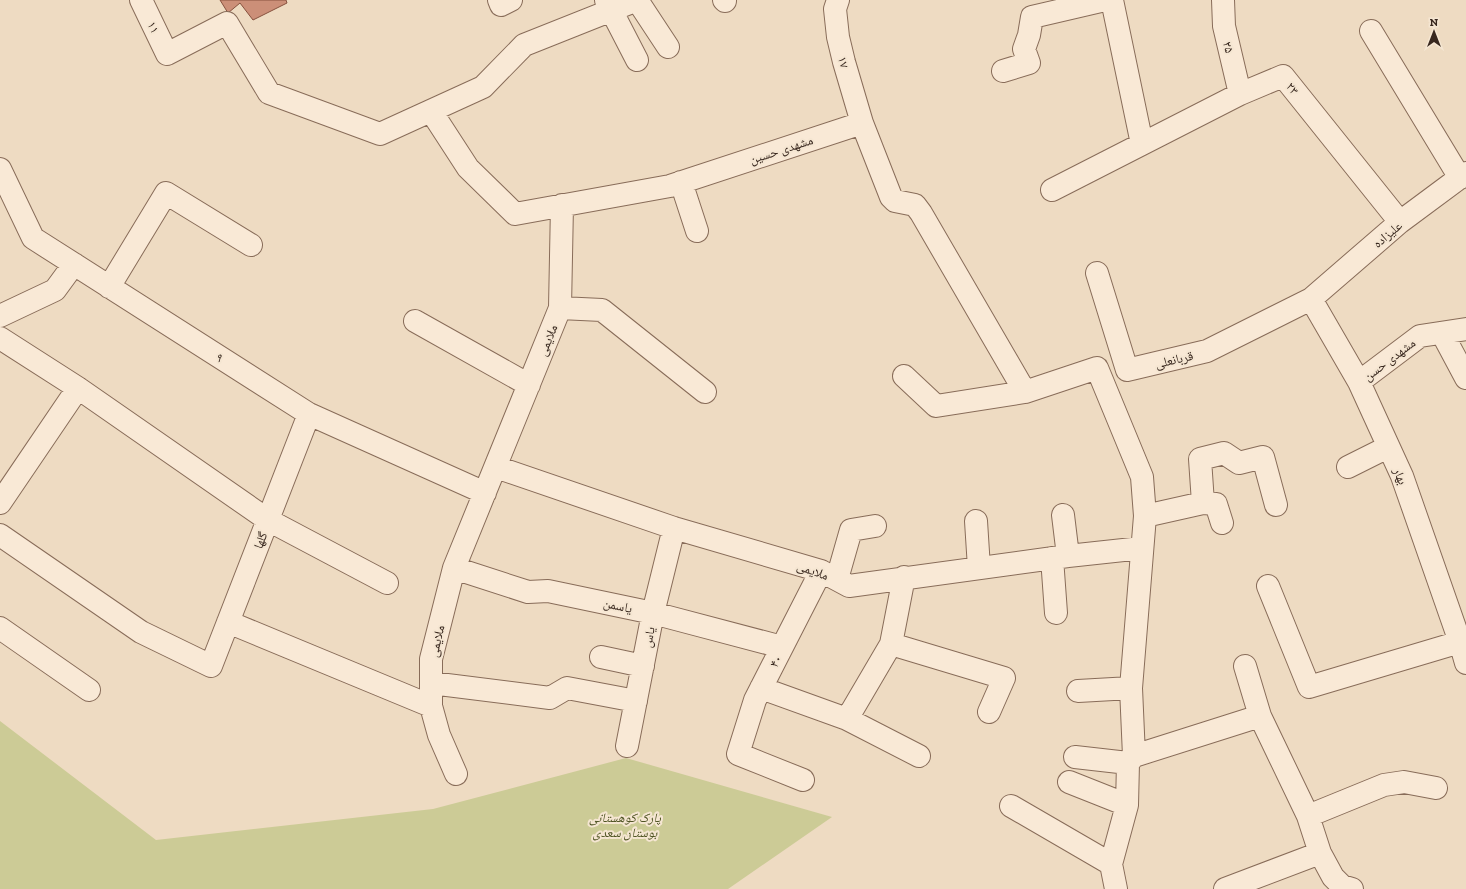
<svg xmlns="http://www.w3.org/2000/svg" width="1466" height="889" font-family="'Zilla Slab','Noto Naskh Arabic',serif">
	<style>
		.green { fill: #cccb96 }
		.building { fill: #cc8f78; stroke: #87523f }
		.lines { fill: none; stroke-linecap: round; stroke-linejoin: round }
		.minor-casing { stroke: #886c59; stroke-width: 24 }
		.minor { stroke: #f9e9d6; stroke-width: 22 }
		.labels { text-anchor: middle; stroke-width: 4; stroke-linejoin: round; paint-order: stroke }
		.street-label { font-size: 13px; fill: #38271e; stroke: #f5e6d2 }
		.park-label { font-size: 13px; font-style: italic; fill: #4f5424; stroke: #f5e6d2 }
	</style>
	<rect width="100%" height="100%" fill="#eedbc2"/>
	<path class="green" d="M 0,721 L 156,840 L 433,809 L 626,758 L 832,817 L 728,889 L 0,889 Z"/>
	<path class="building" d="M 220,0 L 286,0 L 287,3 L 253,20 L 240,3 L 228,13 Z"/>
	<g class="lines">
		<g class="minor-casing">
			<path id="minor" d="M 141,0 L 167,54 L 227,23 L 269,93 L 380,134 L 483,87 L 524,45 L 637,0
				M 499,0 L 501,5 L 511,0
				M 606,0 L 637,60
				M 637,0 L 668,47
				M 724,0 L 725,1
				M 838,0 L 835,9 L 838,37 L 844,62 L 862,123 L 891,197 L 895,201 L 915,205 L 921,213 L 1025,392
				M 1112,0 L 1142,144
				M 1223,0 L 1224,26 L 1240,94
				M 1371,31 L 1460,178
				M 1003,71 L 1029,63 L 1024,49 L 1029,35 L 1032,17 L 1105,0
				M 431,111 L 468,168 L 515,214 L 670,186 L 862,123
				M 0,169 L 33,238 L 309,414 L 485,493
				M 681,182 L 697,231
				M 1052,190 L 1240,94 L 1283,76 L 1400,222
				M 1097,273 L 1127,370 L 1207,351 L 1311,299 L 1400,222 L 1466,173
				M 109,287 L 166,193 L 251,245
				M 1311,299 L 1359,382 L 1402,476 L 1460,642 L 1466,663
				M 560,308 L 602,310 L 705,392
				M 0,316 L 55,290 L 74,264
				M 415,321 L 529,385
				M 1442,333 L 1466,378
				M 0,338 L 78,388 L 268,520 L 387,583
				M 904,376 L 936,406 L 1025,392 L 1097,368 L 1142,477 L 1145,516 L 1131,688 L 1134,756 L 1128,763 L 1127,805 L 1111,864 L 1116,889
				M 1359,382 L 1420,336 L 1466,329
				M 496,467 L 674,528 L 821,571 L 849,586 L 1068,556 L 1142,548
				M 1348,467 L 1388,447
				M 0,503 L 78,388
				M 1203,503 L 1216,504 L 1222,523
				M 1063,515 L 1068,556
				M 1145,516 L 1203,503 L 1200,459 L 1224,453 L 1239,463 L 1263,457 L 1276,505
				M 976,521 L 979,568
				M 0,535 L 141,632 L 211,666 L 309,414
				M 1052,558 L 1056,613
				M 454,568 L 528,592 L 548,591 L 653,613 L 782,647
				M 837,579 L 851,530 L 875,526
				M 1268,586 L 1309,687 L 1460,642
				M 228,622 L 431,706
				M 0,628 L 89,690
				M 891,644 L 1004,678 L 989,712
				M 601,657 L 643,666
				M 1245,666 L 1260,716 L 1308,816 L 1320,853
				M 431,683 L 550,698 L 567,688 L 636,701
				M 761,688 L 847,719 L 919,756
				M 1078,691 L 1131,688
				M 847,719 L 891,644 L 904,577
				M 627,746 L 653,613 L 674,528
				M 1134,756 L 1260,716
				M 1075,757 L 1128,763
				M 456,774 L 439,735 L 431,706 L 431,659 L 454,568 L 560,308 L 562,205
				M 803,780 L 738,754 L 755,700 L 821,571
				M 1069,782 L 1127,805
				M 1011,806 L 1111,864
				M 1308,816 L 1384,785 L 1404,782 L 1436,788
				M 1225,889 L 1320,853 L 1333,877 L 1342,886 L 1352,889"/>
		</g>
		<use href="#minor" class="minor"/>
	</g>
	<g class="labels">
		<g class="street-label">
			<text transform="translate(154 27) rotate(64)" y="5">۱۱</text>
			<text transform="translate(1229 47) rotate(77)" y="5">۲۵</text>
			<text transform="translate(844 62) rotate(75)" y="5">۱۷</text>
			<text transform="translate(1293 88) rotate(51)" y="5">۲۳</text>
			<text transform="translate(781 149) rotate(-18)" y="5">مشهدی حسین</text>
			<text transform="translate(1387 234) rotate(-40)" y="5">علیزاده</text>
			<text transform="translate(547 340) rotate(-68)" y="5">ملایمی</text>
			<text transform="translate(220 357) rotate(32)" y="5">۹</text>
			<text transform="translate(1174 359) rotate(-13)" y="5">قربانعلی</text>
			<text transform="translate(1389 359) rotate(-37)" y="5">مشهدی حسن</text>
			<text transform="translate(1401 476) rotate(68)" y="5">بهار</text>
			<text transform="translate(260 540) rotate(-69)" y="5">گلها</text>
			<text transform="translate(813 570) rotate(20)" y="5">ملایمی</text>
			<text transform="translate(618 605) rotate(12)" y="5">یاسمن</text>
			<text transform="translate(648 637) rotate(-79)" y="5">یاس</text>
			<text transform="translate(436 641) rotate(-77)" y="5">ملایمی</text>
			<text transform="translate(775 661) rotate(-63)" y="5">۴۰</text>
		</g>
		<g class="park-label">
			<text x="625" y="822">پارک کوهستانی<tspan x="625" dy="15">بوستان سعدی</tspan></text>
		</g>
	</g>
	<g transform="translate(1434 32)" stroke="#f5e6d2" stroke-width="3" paint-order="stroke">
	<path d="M0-3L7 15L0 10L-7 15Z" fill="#38271e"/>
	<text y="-6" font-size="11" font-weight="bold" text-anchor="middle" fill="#38271e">N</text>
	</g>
</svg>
